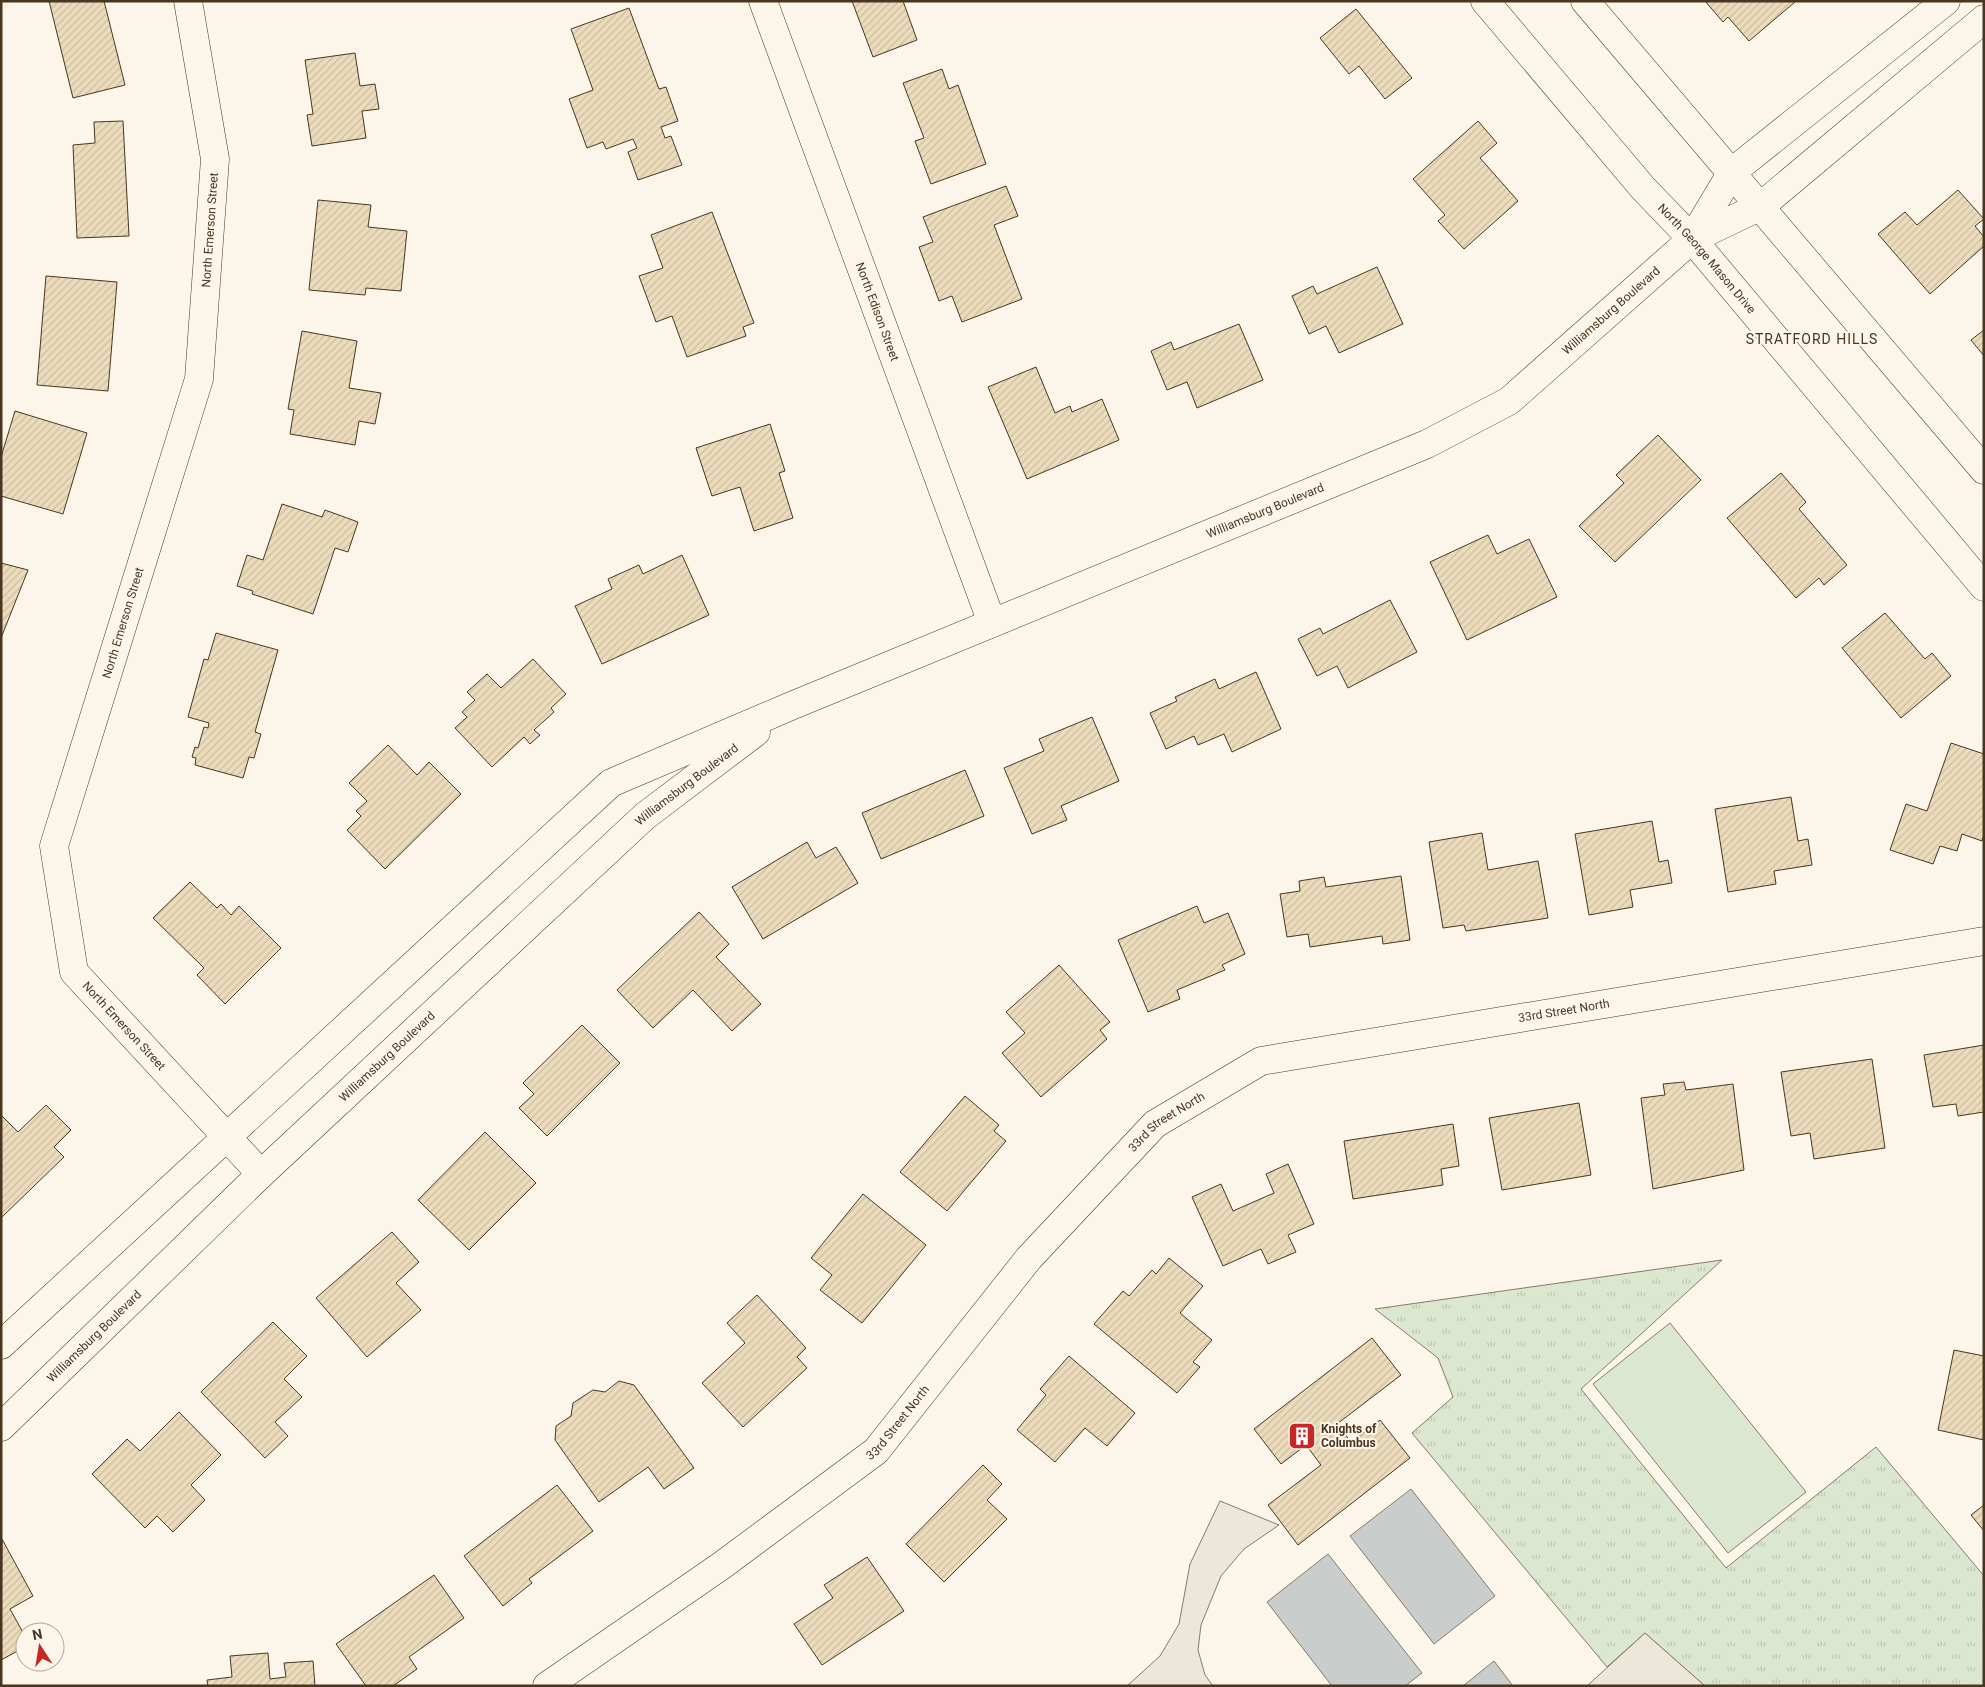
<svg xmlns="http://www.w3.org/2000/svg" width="1985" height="1687" font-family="Roboto,sans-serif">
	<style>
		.grass { fill: url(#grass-tufts); stroke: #887966 }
		.pitch { fill: #dce7d0; stroke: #887966 }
		.parking { fill: #ede7d9; stroke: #887966 }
		.water { fill: #c9cecd; stroke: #887966 }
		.building { fill: url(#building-hatch); stroke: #4a3520 }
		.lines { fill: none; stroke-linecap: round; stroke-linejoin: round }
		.minor-casing { stroke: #4a3520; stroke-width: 29 }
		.major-casing { stroke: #4a3520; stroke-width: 29 }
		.minor { stroke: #fbf6e9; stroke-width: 28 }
		.major { stroke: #fbf6e9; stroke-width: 28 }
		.labels { text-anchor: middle; stroke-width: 4; stroke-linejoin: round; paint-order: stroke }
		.street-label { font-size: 12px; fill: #4a3520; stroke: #fbf6e9 }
		.poi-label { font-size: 12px; font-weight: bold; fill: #4a3520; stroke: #fbf6e9; text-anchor: start }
		.neighbourhood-label { font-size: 14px; letter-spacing: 1px; fill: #4a3520; stroke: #fbf6e9 }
	</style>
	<defs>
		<pattern id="grass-tufts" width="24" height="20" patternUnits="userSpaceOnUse" patternTransform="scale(1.25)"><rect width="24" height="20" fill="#dce7d0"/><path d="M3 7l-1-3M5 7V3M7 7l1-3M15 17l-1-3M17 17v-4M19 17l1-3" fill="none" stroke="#bec7b2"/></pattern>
		<pattern id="building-hatch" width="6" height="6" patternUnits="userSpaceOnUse" patternTransform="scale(1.25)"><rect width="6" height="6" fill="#ecdcbc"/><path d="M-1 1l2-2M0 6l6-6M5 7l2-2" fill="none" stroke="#ccbda1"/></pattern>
	</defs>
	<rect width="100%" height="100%" fill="#fbf6e9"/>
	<path class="grass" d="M 1722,1260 L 1581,1389 L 1726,1568 L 1876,1447 L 1984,1576 L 1984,1686 L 1705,1686 L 1645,1633 L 1607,1667 L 1412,1433 L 1453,1397 L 1438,1358 L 1375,1309 Z"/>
	<path class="pitch" d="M 1670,1323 L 1806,1492 L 1728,1553 L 1593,1384 Z"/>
	<path class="parking" d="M 1220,1501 L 1279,1525 L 1244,1549 L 1221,1576 L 1201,1625 L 1198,1650 L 1205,1675 L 1213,1686 L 1127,1686 L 1160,1656 L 1179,1624 L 1190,1564 Z
		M 1645,1633 L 1705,1686 L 1587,1686 Z"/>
	<path class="water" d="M 1411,1489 L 1495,1596 L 1434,1644 L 1350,1536 Z
		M 1328,1554 L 1422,1673 L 1405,1686 L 1332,1686 L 1267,1602 Z
		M 1494,1661 L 1513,1686 L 1463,1686 Z"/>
	<path class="building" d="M 49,1 L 104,1 L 125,85 L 73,98 Z
		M 852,1 L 903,1 L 917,40 L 873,57 Z
		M 1705,1 L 1794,1 L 1795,2 L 1749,41 L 1728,17 L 1723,22 Z
		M 629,8 L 659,89 L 666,87 L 678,121 L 661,127 L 665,138 L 671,136 L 682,165 L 638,180 L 628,152 L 637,148 L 633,139 L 606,149 L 603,142 L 587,148 L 569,99 L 593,90 L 571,29 Z
		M 1356,9 L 1412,78 L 1385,99 L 1359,66 L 1349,74 L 1320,38 Z
		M 355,53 L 360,86 L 375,84 L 379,109 L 362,111 L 366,138 L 312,146 L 307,115 L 313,114 L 305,60 Z
		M 942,69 L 949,89 L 958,85 L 986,164 L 931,184 L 915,141 L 924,138 L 903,83 Z
		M 123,121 L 129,236 L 77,238 L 73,145 L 95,143 L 94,122 Z
		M 1478,121 L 1497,143 L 1480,158 L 1518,201 L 1464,249 L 1438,221 L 1445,215 L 1413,179 Z
		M 1006,186 L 1018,216 L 994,225 L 1022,299 L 962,322 L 952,296 L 939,301 L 919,247 L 933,242 L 923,217 Z
		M 1958,190 L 1984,219 L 1975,226 L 1984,237 L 1984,246 L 1930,294 L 1878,234 L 1905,212 L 1917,225 Z
		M 318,200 L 371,205 L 368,227 L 407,231 L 401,291 L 366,288 L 365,295 L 309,290 Z
		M 712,212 L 754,323 L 743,327 L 746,336 L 687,357 L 672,316 L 656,322 L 639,276 L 663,268 L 651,235 Z
		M 1377,267 L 1403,324 L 1339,353 L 1326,326 L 1309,334 L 1292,296 L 1313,286 L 1317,294 Z
		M 46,276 L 117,282 L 108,391 L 37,385 Z
		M 1239,324 L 1263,380 L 1197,408 L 1187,382 L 1167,390 L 1151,351 L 1171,342 L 1174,350 Z
		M 1984,330 L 1984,356 L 1971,340 Z
		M 302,331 L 357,341 L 349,388 L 381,393 L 375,424 L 359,421 L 355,445 L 290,434 L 294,410 L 288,409 Z
		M 1036,367 L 1055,413 L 1070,406 L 1072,412 L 1102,399 L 1119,440 L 1027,479 L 988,387 Z
		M 15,411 L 87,433 L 63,514 L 1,496 L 1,457 Z
		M 770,424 L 785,471 L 779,473 L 793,518 L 754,531 L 740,487 L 712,496 L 696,448 Z
		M 1658,435 L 1701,480 L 1615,562 L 1579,526 L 1624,483 L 1616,475 Z
		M 1781,473 L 1806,502 L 1799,509 L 1847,565 L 1824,585 L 1819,578 L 1796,598 L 1727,518 Z
		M 282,504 L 322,517 L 325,510 L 358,522 L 348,552 L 335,548 L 313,614 L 252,594 L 253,591 L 237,586 L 247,555 L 263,560 Z
		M 1488,535 L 1497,554 L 1529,539 L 1557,597 L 1467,640 L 1430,562 Z
		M 682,555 L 709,615 L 602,664 L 575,606 L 612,589 L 608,579 L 639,565 L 643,574 Z
		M 1,563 L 28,570 L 1,638 Z
		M 1390,600 L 1417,652 L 1348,688 L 1337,666 L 1317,676 L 1298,639 L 1320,628 L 1323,634 Z
		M 1885,613 L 1925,659 L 1932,653 L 1951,676 L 1901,718 L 1842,648 Z
		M 216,633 L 278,650 L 255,732 L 261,734 L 254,758 L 249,757 L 243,778 L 195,765 L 196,758 L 192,757 L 195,747 L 198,748 L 204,727 L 208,728 L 209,723 L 188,717 L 204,659 L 208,660 Z
		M 533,659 L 566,694 L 551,708 L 554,712 L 534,730 L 540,735 L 530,744 L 524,737 L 492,767 L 455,728 L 467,717 L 462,712 L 475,700 L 467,692 L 487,674 L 501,688 Z
		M 1256,672 L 1281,729 L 1232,752 L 1224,734 L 1198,745 L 1194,736 L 1166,749 L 1150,713 L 1177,701 L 1175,697 L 1215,679 L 1219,689 Z
		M 1092,717 L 1119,781 L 1061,806 L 1067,820 L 1032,834 L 1004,768 L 1044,751 L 1039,739 Z
		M 1951,743 L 1984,754 L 1984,835 L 1982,841 L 1962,834 L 1957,851 L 1940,846 L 1933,864 L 1890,850 L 1906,804 L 1927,811 Z
		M 388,745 L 417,775 L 429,762 L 461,794 L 385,869 L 347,830 L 361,816 L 356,811 L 367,801 L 349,783 Z
		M 965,770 L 984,816 L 881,859 L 862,813 Z
		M 1791,797 L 1798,841 L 1808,839 L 1812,865 L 1774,871 L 1776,884 L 1728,892 L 1715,809 Z
		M 1652,821 L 1659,862 L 1668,860 L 1672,883 L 1630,890 L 1633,907 L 1589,915 L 1575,834 Z
		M 1482,833 L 1488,870 L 1538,861 L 1548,918 L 1466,931 L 1464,925 L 1443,928 L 1429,842 Z
		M 807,842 L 816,858 L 836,847 L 858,883 L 763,939 L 732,887 Z
		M 1401,876 L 1410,940 L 1383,944 L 1382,936 L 1310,947 L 1308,934 L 1287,937 L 1280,894 L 1300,891 L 1299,881 L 1324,877 L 1326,887 Z
		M 190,882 L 217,908 L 221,904 L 231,915 L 239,906 L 281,948 L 225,1004 L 197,975 L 204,968 L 153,918 Z
		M 1197,906 L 1204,923 L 1228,913 L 1245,954 L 1222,965 L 1225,970 L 1177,990 L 1180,999 L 1148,1012 L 1118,940 Z
		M 699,912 L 729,944 L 716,957 L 761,1004 L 732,1031 L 693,990 L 653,1028 L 617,990 Z
		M 1059,965 L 1110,1022 L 1100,1030 L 1107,1039 L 1041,1097 L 1002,1053 L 1025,1033 L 1006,1012 Z
		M 582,1025 L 620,1063 L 547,1136 L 519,1108 L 534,1094 L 523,1083 Z
		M 1984,1045 L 1984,1112 L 1958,1116 L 1956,1104 L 1933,1107 L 1924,1055 Z
		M 1872,1059 L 1885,1148 L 1814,1159 L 1810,1133 L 1791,1136 L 1781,1072 Z
		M 1684,1082 L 1686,1090 L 1733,1084 L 1744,1170 L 1653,1189 L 1641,1098 L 1665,1095 L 1663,1084 Z
		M 965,1096 L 999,1125 L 994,1131 L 1006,1141 L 947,1211 L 900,1172 Z
		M 1579,1103 L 1591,1175 L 1502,1190 L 1489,1118 Z
		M 46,1105 L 71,1130 L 54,1147 L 64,1157 L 1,1218 L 1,1115 L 18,1132 Z
		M 1453,1124 L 1459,1166 L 1441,1169 L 1443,1185 L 1353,1199 L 1344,1141 Z
		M 485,1132 L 536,1183 L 469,1250 L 418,1200 Z
		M 1288,1164 L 1314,1224 L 1288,1235 L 1296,1252 L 1268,1264 L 1261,1249 L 1223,1266 L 1192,1197 L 1221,1184 L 1233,1211 L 1274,1193 L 1266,1174 Z
		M 863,1194 L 926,1245 L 862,1323 L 820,1290 L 832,1275 L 811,1258 Z
		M 392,1232 L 419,1262 L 396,1283 L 421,1310 L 367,1357 L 316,1298 Z
		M 1169,1258 L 1203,1286 L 1180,1313 L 1212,1340 L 1193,1362 L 1200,1367 L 1177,1393 L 1094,1324 L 1123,1291 L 1129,1296 L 1152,1270 L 1156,1274 Z
		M 757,1295 L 806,1348 L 797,1357 L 807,1368 L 743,1427 L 702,1383 L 745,1343 L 727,1323 Z
		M 273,1322 L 307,1356 L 284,1379 L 302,1397 L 275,1422 L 288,1436 L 265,1458 L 201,1392 Z
		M 1372,1338 L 1401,1375 L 1337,1424 L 1351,1442 L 1380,1420 L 1410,1458 L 1298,1545 L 1268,1505 L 1321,1465 L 1306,1445 L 1281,1464 L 1254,1429 Z
		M 1954,1350 L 1984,1356 L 1984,1440 L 1938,1430 Z
		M 1069,1356 L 1135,1413 L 1107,1446 L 1085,1428 L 1055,1462 L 1017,1430 L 1046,1395 L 1040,1389 Z
		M 619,1381 L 634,1385 L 694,1468 L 664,1489 L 648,1467 L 599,1502 L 555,1440 L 556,1426 L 571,1416 L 573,1403 L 593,1390 L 605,1392 Z
		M 179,1412 L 221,1455 L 191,1485 L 205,1500 L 173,1532 L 157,1516 L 145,1528 L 92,1474 L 127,1439 L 140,1451 Z
		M 983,1465 L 1002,1484 L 987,1500 L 1007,1519 L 944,1582 L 906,1544 Z
		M 557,1485 L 593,1531 L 529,1579 L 532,1583 L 503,1606 L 464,1556 Z
		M 1984,1505 L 1984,1531 L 1971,1515 Z
		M 2,1539 L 33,1596 L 10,1609 L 25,1636 L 25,1647 L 1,1660 Z
		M 867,1557 L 904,1611 L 822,1665 L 794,1624 L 833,1598 L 824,1585 Z
		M 434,1575 L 464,1618 L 409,1657 L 417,1669 L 393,1686 L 366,1686 L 336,1644 Z
		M 268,1653 L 270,1679 L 286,1677 L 284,1663 L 313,1661 L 315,1686 L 208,1686 L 207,1680 L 232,1677 L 230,1656 Z"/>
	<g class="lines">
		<g class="minor-casing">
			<g id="minor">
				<path id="s1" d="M 188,1 L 215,159 L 199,379 L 54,846 L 74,972 L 261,1174"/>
				<path id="s2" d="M 763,1 L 992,623"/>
				<path id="s3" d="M 1485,1 L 1643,188 L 1692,239 L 1984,587"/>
				<path d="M 1585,1 L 1984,470"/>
				<path id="s4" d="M 547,1686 L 721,1566 L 876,1451 L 1029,1258 L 1155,1124 L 1261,1061 L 1984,941"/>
			</g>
		</g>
		<g class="major-casing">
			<g id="major">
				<path d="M 1692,239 L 1732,172 L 1946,1"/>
				<path id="s5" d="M 1,1345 L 611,783 L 791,706 L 1427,444 L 1509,401 L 1692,239 L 1761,206 L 1984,19"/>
				<path id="s6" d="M 1,1427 L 261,1174 L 645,816 L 756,732"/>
			</g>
		</g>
		<use href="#minor" class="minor"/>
		<use href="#major" class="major"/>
	</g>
	<defs>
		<g id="building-square" transform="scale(1.4375)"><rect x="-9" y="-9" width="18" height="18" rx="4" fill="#c62828" stroke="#fbf6e9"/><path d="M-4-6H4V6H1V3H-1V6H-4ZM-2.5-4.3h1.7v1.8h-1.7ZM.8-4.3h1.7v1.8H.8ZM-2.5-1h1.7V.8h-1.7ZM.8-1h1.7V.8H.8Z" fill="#fff"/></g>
	</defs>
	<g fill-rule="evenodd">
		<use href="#building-square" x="1302" y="1436"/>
	</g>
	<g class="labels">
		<g class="street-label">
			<text transform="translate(210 230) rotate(-86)" y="4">North Emerson Street</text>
			<text dy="4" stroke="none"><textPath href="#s3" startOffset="340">North George Mason Drive</textPath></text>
			<text dy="4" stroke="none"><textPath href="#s5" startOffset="1942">Williamsburg Boulevard</textPath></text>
			<text dy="4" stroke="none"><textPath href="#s2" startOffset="331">North Edison Street</textPath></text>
			<text dy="4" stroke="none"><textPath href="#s5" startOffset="1538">Williamsburg Boulevard</textPath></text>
			<text transform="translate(123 623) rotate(-73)" y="4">North Emerson Street</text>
			<text dy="4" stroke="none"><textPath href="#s6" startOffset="940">Williamsburg Boulevard</textPath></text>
			<text dy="4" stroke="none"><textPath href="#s4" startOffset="1265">33rd Street North</textPath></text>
			<text dy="4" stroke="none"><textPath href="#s1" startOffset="1071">North Emerson Street</textPath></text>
			<text dy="4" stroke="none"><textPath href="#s6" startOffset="535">Williamsburg Boulevard</textPath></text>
			<text dy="4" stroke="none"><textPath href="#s4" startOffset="845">33rd Street North</textPath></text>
			<text dy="4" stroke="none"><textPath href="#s6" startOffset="130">Williamsburg Boulevard</textPath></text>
			<text dy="4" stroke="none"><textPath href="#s4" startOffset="440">33rd Street North</textPath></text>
		</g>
		<g class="poi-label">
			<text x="1321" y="1433">Knights of<tspan x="1321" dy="14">Columbus</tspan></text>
		</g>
		<g class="neighbourhood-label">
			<text x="1812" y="344">STRATFORD HILLS</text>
		</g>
	</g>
	<rect width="1985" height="1687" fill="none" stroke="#4a3520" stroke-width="5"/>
	<g transform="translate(40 1647) rotate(348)"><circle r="24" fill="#fbf6e9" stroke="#b4a999"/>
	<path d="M0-4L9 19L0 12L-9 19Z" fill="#c62828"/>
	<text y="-8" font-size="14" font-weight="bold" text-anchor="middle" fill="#4a3520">N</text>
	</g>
</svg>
